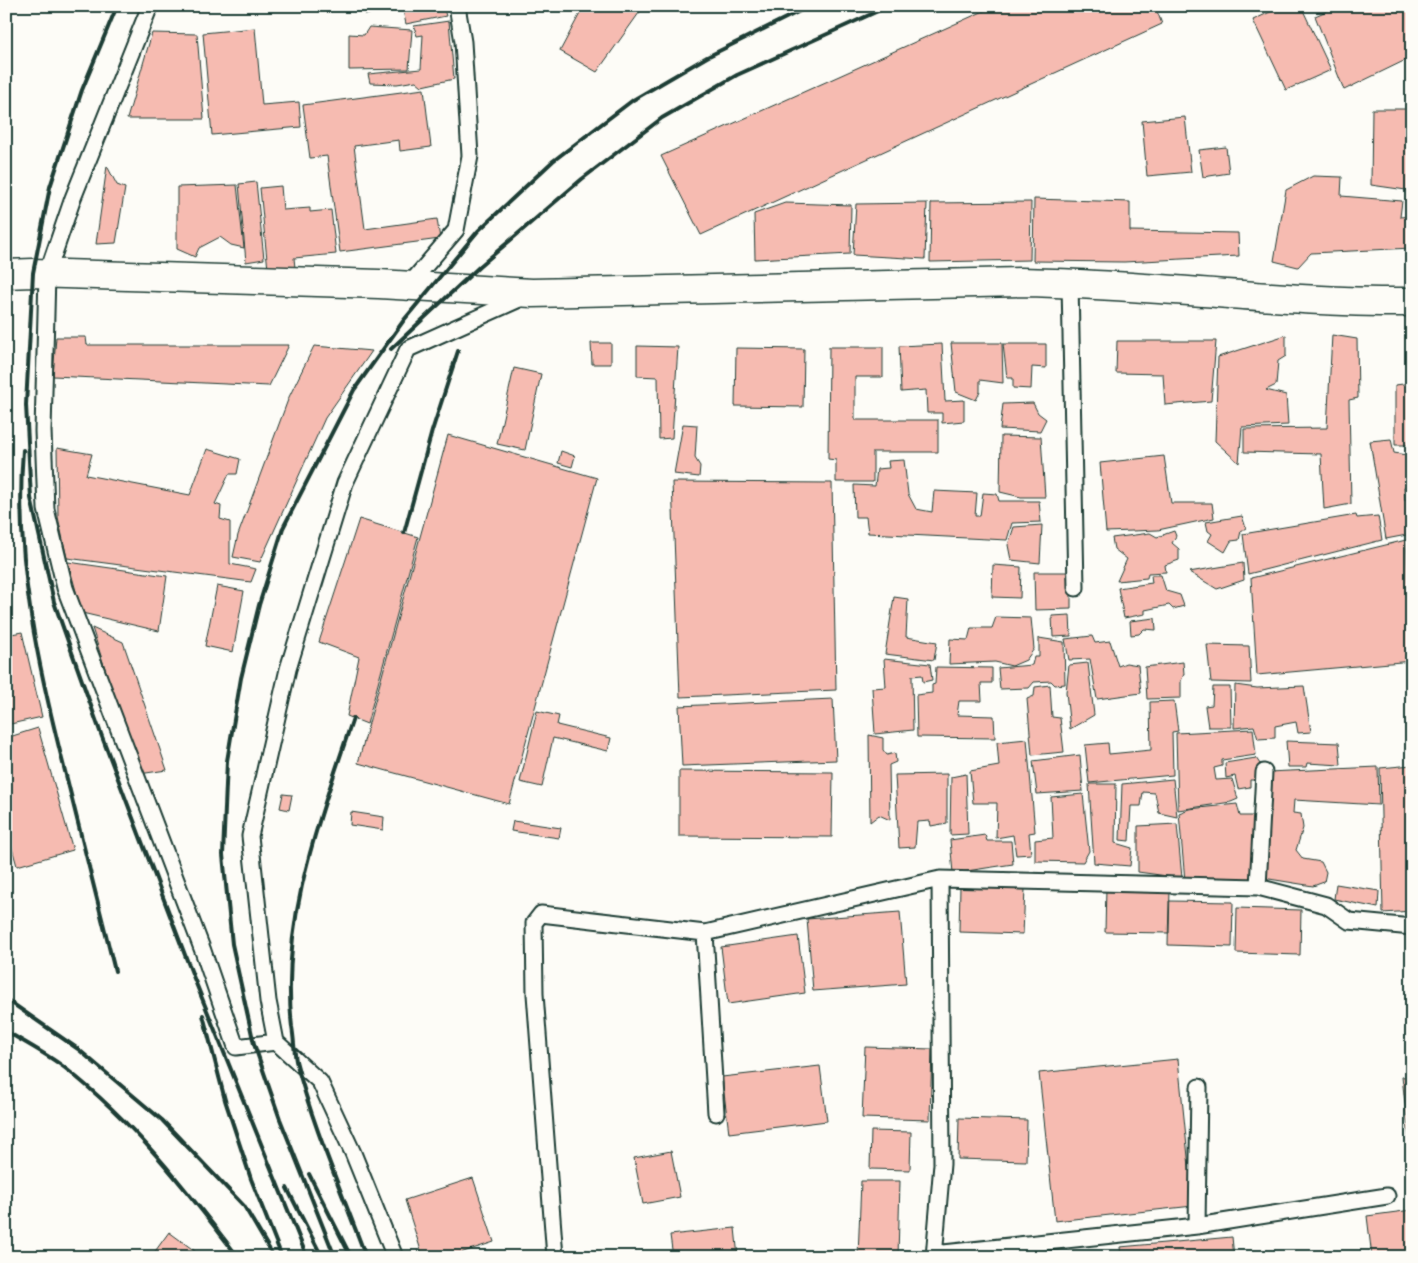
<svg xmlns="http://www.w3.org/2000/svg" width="1418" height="1263" font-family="Delius,sans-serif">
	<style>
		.building { fill: #f6bbb1; stroke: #1f3d34 }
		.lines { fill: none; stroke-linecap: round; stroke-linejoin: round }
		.service-casing { stroke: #1f3d34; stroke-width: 19 }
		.minor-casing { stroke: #1f3d34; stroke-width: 31 }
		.service { stroke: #fdfcf7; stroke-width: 15 }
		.minor { stroke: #fdfcf7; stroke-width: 28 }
		.rail { stroke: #1f3d34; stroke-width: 4 }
	</style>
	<rect width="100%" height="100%" fill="#fdfcf7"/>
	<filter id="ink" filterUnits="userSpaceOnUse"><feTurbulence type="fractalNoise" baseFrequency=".02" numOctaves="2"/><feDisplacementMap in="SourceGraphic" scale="10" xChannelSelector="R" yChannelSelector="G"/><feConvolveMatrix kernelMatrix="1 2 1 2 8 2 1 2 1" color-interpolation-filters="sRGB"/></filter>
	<g filter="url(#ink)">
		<path class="building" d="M 364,6 L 393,6 L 366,15 Z
			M 402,6 L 443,6 L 446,16 L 406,24 Z
			M 584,6 L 644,6 L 597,72 L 560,51 Z
			M 995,6 L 1155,6 L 1162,24 L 701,235 L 661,156 Z
			M 1283,6 L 1301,6 L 1331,70 L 1286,90 L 1253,20 Z
			M 1338,6 L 1412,6 L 1412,57 L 1344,90 L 1315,16 Z
			M 449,21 L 454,79 L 422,86 L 416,81 L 397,84 L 370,83 L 368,74 L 421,69 L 423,35 L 417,36 L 414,26 Z
			M 369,27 L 412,30 L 409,69 L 349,70 L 349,34 L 364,35 Z
			M 255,28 L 262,105 L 299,102 L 301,127 L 212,135 L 203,33 Z
			M 152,33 L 197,34 L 204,119 L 127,119 Z
			M 424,89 L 431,147 L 400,151 L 399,140 L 354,146 L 365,229 L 437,219 L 440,239 L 340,252 L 327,156 L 310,158 L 303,105 Z
			M 1372,109 L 1412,109 L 1412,189 L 1406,190 L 1371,185 Z
			M 1185,117 L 1191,172 L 1147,176 L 1142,121 Z
			M 1226,147 L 1229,173 L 1203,177 L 1199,150 Z
			M 107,166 L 117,185 L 125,188 L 116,243 L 96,244 Z
			M 1313,176 L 1342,177 L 1341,196 L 1402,201 L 1400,217 L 1412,216 L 1412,248 L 1311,253 L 1298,267 L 1274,261 L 1286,190 Z
			M 256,182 L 264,259 L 246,262 L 239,184 Z
			M 237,185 L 244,248 L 231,245 L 220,237 L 199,248 L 195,257 L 177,249 L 177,187 Z
			M 281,186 L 283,210 L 310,208 L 310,212 L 331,210 L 336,254 L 294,258 L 295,268 L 268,270 L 260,188 Z
			M 1034,199 L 1130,202 L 1130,231 L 1238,233 L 1239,256 L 1124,262 L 1033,261 Z
			M 1031,202 L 1030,260 L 930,262 L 931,203 Z
			M 785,203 L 851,205 L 850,254 L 755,259 L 754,214 Z
			M 927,203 L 925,259 L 853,255 L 856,204 Z
			M 1286,335 L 1286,356 L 1278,361 L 1276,385 L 1266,390 L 1286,395 L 1288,425 L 1242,427 L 1239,463 L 1215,441 L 1218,357 Z
			M 1332,335 L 1357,339 L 1358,398 L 1349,400 L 1351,504 L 1324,509 L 1321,454 L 1244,452 L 1244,429 L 1327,428 Z
			M 56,337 L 86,337 L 87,345 L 289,345 L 269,386 L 53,376 Z
			M 1117,341 L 1216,341 L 1211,401 L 1165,405 L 1163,374 L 1116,373 Z
			M 591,343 L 611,343 L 611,364 L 592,364 Z
			M 951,343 L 1002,343 L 1003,383 L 980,380 L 980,392 L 976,400 L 956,392 Z
			M 942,344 L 945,401 L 964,400 L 964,421 L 942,423 L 942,413 L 927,413 L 926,390 L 901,392 L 899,346 Z
			M 1003,344 L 1046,344 L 1046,368 L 1032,367 L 1031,389 L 1013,388 L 1013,378 L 1007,378 Z
			M 314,346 L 372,351 L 325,418 L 260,562 L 233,557 L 238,535 L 289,397 Z
			M 637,346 L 678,347 L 672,438 L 659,439 L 658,377 L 637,376 Z
			M 829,347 L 883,347 L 883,377 L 855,377 L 855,420 L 938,420 L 938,452 L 873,452 L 873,482 L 836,482 L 836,460 L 828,459 Z
			M 736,348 L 804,349 L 803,407 L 735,406 Z
			M 514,368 L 541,374 L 525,450 L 497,444 Z
			M 1412,383 L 1412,445 L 1395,445 L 1395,385 Z
			M 1033,403 L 1038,413 L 1046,419 L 1040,431 L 1000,429 L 1003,404 Z
			M 683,424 L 697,425 L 695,458 L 700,466 L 699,477 L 674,474 Z
			M 448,435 L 597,478 L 509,804 L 358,763 Z
			M 1001,436 L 1041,437 L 1045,497 L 1021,497 L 1000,492 Z
			M 1391,439 L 1394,453 L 1406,455 L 1412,464 L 1411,481 L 1404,487 L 1405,500 L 1412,499 L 1412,534 L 1386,539 L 1370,441 Z
			M 57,448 L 92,454 L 86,475 L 190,495 L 207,449 L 240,459 L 237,474 L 229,474 L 215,504 L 221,506 L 220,519 L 230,522 L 230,564 L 256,569 L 251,582 L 67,558 L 58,517 Z
			M 561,451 L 575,456 L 572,467 L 558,463 Z
			M 1164,456 L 1171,503 L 1212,503 L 1214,518 L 1158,530 L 1106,532 L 1100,463 Z
			M 904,460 L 908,494 L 916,509 L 932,512 L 934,491 L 977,493 L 975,516 L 980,516 L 983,493 L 997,494 L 999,501 L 1039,501 L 1041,522 L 1012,523 L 1007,540 L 868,533 L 866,517 L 855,517 L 854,485 L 875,486 L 877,469 L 889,468 L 888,461 Z
			M 672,482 L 832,483 L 836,690 L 680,697 Z
			M 1356,515 L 1357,518 L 1378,516 L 1382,540 L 1248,574 L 1243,534 Z
			M 1242,516 L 1246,528 L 1241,531 L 1239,540 L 1231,541 L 1225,552 L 1208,541 L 1212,534 L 1208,531 L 1206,522 Z
			M 359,519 L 418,537 L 367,724 L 347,716 L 359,657 L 319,642 Z
			M 1042,525 L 1040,563 L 1011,560 L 1008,545 L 1014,527 Z
			M 1174,531 L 1176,536 L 1172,543 L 1179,549 L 1179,560 L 1165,565 L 1166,572 L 1148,573 L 1147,578 L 1117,581 L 1127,559 L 1114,549 L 1112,538 L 1150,533 L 1157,537 Z
			M 1409,538 L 1412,538 L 1412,590 Z
			M 1406,540 L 1412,661 L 1257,675 L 1251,578 Z
			M 68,562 L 167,576 L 159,631 L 82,613 Z
			M 1243,563 L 1244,580 L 1217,589 L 1189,572 Z
			M 993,565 L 1021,567 L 1020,598 L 992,597 Z
			M 1034,572 L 1071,572 L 1071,609 L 1035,610 Z
			M 1151,575 L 1161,575 L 1166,591 L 1180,595 L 1184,606 L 1173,609 L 1169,605 L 1145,610 L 1145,614 L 1124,618 L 1118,588 L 1152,583 Z
			M 217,586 L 244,591 L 233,652 L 205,646 Z
			M 894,597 L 908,599 L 906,637 L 937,642 L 934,660 L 885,654 Z
			M 1070,615 L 1071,636 L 1053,637 L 1052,616 Z
			M 996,617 L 1031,618 L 1034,649 L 1026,660 L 1012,666 L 995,662 L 949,664 L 950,639 L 968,640 L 971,628 L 992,628 Z
			M 1155,618 L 1156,630 L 1144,629 L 1139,634 L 1131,635 L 1130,621 Z
			M 92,628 L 123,642 L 167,770 L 139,774 Z
			M 22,632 L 42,717 L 6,725 L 6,635 Z
			M 1092,636 L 1095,643 L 1110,641 L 1118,666 L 1126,663 L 1138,665 L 1141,693 L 1097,699 L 1090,659 L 1069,660 L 1065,639 Z
			M 1039,638 L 1064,642 L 1065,684 L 1055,685 L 1051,681 L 1034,682 L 1029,688 L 1000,689 L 998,668 L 1032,665 L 1034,657 L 1039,657 Z
			M 1207,645 L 1249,646 L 1251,683 L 1211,682 Z
			M 884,659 L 930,664 L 932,680 L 923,682 L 922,675 L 912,676 L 913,730 L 875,734 L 872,688 L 886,687 Z
			M 1183,662 L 1184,674 L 1181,681 L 1181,698 L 1147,699 L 1145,667 Z
			M 1088,663 L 1094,715 L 1070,729 L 1066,692 L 1069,665 Z
			M 936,667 L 992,668 L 992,683 L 981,683 L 982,701 L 959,701 L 957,715 L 994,716 L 995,738 L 917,737 L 916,695 L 932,693 L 932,685 L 935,684 Z
			M 1050,685 L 1052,717 L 1060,718 L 1064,752 L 1032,755 L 1027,699 L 1034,696 L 1035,687 Z
			M 1235,685 L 1257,688 L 1304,686 L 1311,732 L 1298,733 L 1296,722 L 1275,726 L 1275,738 L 1258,739 L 1254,726 L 1234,728 Z
			M 1213,687 L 1230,687 L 1231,727 L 1208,727 L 1205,706 L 1212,705 Z
			M 833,699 L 836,760 L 682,766 L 679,706 Z
			M 1174,701 L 1178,731 L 1172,732 L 1173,775 L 1089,783 L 1085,745 L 1108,743 L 1109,754 L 1151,750 L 1150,702 Z
			M 537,711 L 559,716 L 557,725 L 611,738 L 608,751 L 553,738 L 542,787 L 520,782 Z
			M 38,728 L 73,850 L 17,866 L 6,827 L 6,738 Z
			M 1253,729 L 1256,755 L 1222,760 L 1222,766 L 1214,768 L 1216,780 L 1232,779 L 1238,799 L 1231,802 L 1178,810 L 1176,733 Z
			M 869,735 L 883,738 L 883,750 L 887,755 L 895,753 L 896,762 L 889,765 L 890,820 L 879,815 L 870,822 Z
			M 1027,739 L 1035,832 L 1029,833 L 1031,854 L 1016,855 L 1013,835 L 996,838 L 997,803 L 973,803 L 970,771 L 999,766 L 997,742 Z
			M 1286,741 L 1339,743 L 1341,765 L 1307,763 L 1306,767 L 1288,767 Z
			M 1080,755 L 1083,791 L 1037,794 L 1033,761 Z
			M 1256,758 L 1262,767 L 1256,780 L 1250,780 L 1250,787 L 1238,789 L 1235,776 L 1226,778 L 1225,763 Z
			M 1412,765 L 1412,911 L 1383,913 L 1380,768 Z
			M 1378,767 L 1379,805 L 1294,800 L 1293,813 L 1301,814 L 1303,828 L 1296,850 L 1303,859 L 1321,862 L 1326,872 L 1324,882 L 1313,886 L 1263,878 L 1268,772 Z
			M 679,771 L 833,772 L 832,837 L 679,836 Z
			M 947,774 L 947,823 L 931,826 L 930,821 L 917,822 L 915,847 L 899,848 L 895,775 Z
			M 966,774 L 968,834 L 950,835 L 951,777 Z
			M 1173,779 L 1177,817 L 1159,813 L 1155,793 L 1143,792 L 1141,806 L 1131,806 L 1129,841 L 1120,840 L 1122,784 Z
			M 1089,784 L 1116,784 L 1115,843 L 1132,848 L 1130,866 L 1094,863 Z
			M 283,794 L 292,795 L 289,810 L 280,808 Z
			M 1083,794 L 1089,851 L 1083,862 L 1035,861 L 1035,840 L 1053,838 L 1051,797 Z
			M 1237,804 L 1240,816 L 1257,816 L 1256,883 L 1185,881 L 1179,813 L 1189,809 Z
			M 351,812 L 384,817 L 383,830 L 350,825 Z
			M 513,821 L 561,828 L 559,838 L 511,831 Z
			M 1177,824 L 1182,878 L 1138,872 L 1138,826 Z
			M 985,835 L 987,841 L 1011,841 L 1013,864 L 953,873 L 950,840 Z
			M 1336,884 L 1379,891 L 1378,908 L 1334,899 Z
			M 960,887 L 1025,889 L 1023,934 L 959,932 Z
			M 1106,887 L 1170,889 L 1169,933 L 1105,932 Z
			M 1169,901 L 1233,902 L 1232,947 L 1168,945 Z
			M 1237,908 L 1301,910 L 1300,955 L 1236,953 Z
			M 900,912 L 906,984 L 813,991 L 807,919 Z
			M 798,936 L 805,993 L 728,1004 L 721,947 Z
			M 865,1047 L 932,1049 L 930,1120 L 862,1118 Z
			M 1178,1059 L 1193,1206 L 1055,1221 L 1039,1073 Z
			M 820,1066 L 827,1121 L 729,1133 L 722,1077 Z
			M 1412,1076 L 1412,1146 L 1410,1147 L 1402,1077 Z
			M 959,1118 L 1027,1120 L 1026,1161 L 958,1159 Z
			M 871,1131 L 911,1132 L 910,1170 L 870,1169 Z
			M 671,1151 L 680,1197 L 643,1204 L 634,1158 Z
			M 473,1178 L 494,1242 L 448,1257 L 423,1257 L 405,1200 Z
			M 861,1181 L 900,1181 L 898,1257 L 858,1257 Z
			M 1412,1210 L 1412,1257 L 1372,1257 L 1367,1216 Z
			M 735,1228 L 738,1257 L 673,1257 L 670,1235 Z
			M 169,1232 L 203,1257 L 151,1257 Z
			M 1232,1237 L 1234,1257 L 1121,1257 L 1120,1247 Z"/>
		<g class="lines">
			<g class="service-casing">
				<path id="service" d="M 150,6 L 73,198 L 47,274 L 43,431 L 46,509 L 65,588 L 203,951 L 236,1047 L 276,1042
					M 1070,283 L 1076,588
					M 409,285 L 456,230 L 470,156 L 463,42 L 457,6
					M 1258,887 L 1264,772
					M 705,933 L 716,1113
					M 1197,1226 L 1199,1087
					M 934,1254 L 1197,1226 L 1387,1196
					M 395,1257 L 353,1153 L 320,1082 L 276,1042 L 268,1001 L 250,836 L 288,669 L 345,483 L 408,349 L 524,297
					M 555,1257 L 535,994 L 534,923 L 541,914 L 705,933 L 940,879
					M 934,1257 L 942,1164 L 940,879 L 1258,887 L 1326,905 L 1349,921 L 1412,927"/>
			</g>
			<g class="minor-casing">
				<path id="minor" d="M 6,274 L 33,273 L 379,284 L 532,293 L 1021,282 C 1151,284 1281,303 1412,302"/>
			</g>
			<use href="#service" class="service"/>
			<use href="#minor" class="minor"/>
			<path class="rail" d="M 117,6 L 82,90 L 50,187 L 33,273 L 26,405 L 31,498 L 54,602 L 101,734 L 193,976 L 307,1257
				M 391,349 L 479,267 L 582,179 L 662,118 L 737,75 L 889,6
				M 23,450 C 14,562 39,671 67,779 C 83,843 99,907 115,971
				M 404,533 L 432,431 L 458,351
				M 353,718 C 320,818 280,920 292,1027 C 294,1038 294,1050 296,1061 C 313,1127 342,1192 366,1257
				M 6,999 L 78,1049 L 162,1120 L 244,1206 L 274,1257
				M 203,1015 L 225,1100 L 251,1179 L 282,1257
				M 6,1031 C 25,1043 47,1054 65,1068 C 133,1121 186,1189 238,1257
				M 309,1174 L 351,1257
				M 287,1188 L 322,1257
				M 335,1257 L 280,1119 L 254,1044 L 232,944 L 223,855 L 227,761 L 241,678 L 259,605 L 283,528 L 354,390 L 404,320 L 478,231 L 553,161 L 633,100 L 707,57 L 810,6"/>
		</g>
	</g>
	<rect width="1418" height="1263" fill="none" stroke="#fdfcf7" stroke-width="25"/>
	<rect x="12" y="12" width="1393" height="1238" fill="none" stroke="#1f3d34" stroke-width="2" filter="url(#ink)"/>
</svg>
